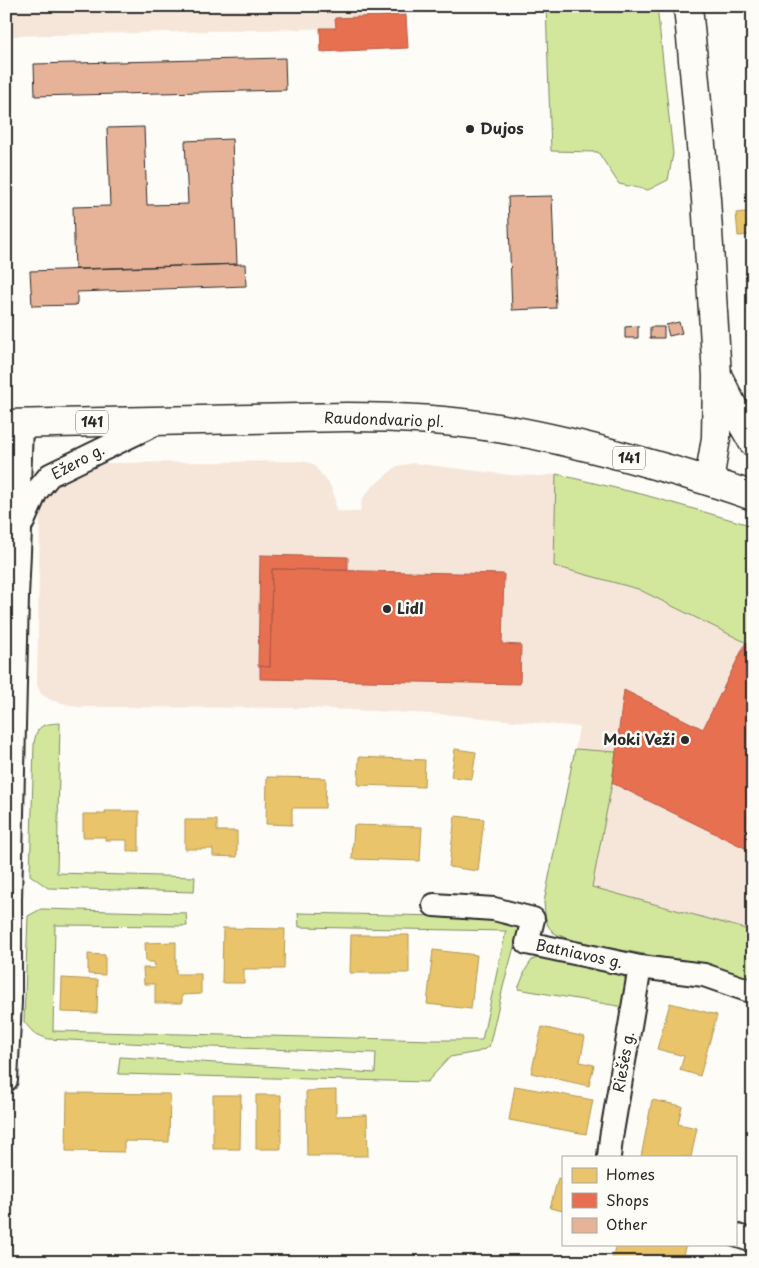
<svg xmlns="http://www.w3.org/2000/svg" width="759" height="1268" font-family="'Playpen Sans',sans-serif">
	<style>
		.built { fill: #f6e6da }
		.green { fill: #d2e79c; stroke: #7e8964 }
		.homes { fill: #e9c46a; stroke: #b09657 }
		.shops { fill: #e76f51; stroke: #af5b46 }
		.building { fill: #e6b398; stroke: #2b2b2b }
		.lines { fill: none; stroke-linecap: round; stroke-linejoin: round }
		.minor-casing { stroke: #2b2b2b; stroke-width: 26 }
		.secondary-casing { stroke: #2b2b2b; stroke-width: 31 }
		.primary-casing { stroke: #2b2b2b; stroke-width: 31 }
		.minor { stroke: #fdfcf7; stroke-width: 22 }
		.secondary { stroke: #fdfcf7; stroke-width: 28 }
		.primary { stroke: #fdfcf7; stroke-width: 28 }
		.poi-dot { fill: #2b2b2b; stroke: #fdfcf7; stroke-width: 2 }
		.labels { text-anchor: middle; stroke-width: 5; stroke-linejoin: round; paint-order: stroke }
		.shield { fill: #fdfcf7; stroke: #6a6a68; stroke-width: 1 }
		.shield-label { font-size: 14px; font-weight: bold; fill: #2b2b2b }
		.poi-label { font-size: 15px; font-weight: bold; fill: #2b2b2b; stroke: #fdfcf7; text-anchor: start }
		.street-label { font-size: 15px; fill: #2b2b2b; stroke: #fdfcf7 }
	</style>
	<rect width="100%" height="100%" fill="#fdfcf7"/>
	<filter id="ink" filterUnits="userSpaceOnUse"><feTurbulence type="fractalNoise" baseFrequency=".02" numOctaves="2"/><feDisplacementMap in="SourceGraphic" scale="10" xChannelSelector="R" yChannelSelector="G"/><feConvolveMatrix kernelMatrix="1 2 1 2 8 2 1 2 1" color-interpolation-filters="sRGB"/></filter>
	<g filter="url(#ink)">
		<path class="built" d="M 11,6 L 546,6 L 546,7 L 377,13 L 377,16 L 335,19 L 336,28 L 13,36 Z
			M 304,461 L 313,464 L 330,485 L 335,498 L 336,511 L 360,512 L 362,499 L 371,488 L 397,466 L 413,463 L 510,475 L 540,476 L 556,474 L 645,495 L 753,526 L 753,980 L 712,966 L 576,942 L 554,933 L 548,926 L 545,915 L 544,902 L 576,744 L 579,727 L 451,715 L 310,708 L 78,707 L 50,700 L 41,694 L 37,685 L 40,512 L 44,500 L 66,474 L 97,463 Z"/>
		<path class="green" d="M 546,6 L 657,6 L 673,154 L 668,180 L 648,190 L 619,184 L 598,152 L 551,151 Z
			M 556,474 L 645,495 L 753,526 L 753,646 L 638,589 L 554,566 Z
			M 60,723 L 57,873 L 195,877 L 194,892 L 48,888 L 30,875 L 34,745 C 36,726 41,724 60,723 Z
			M 575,749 L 616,752 L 612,783 L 592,887 L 753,931 L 753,980 L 712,966 L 576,942 L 554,933 L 548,926 L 545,915 L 544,902 Z
			M 41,909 L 186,913 L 187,926 L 55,925 L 53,1031 L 435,1040 L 482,1040 L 506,931 L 299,927 L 298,913 L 491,917 L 512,921 L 519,929 L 503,987 L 489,1047 L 478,1052 L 450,1057 L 427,1082 L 118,1074 L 120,1057 L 375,1073 L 376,1053 L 211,1047 L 48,1039 L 34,1033 L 24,1022 L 28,916 Z
			M 544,956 L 620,971 C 630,984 628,992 624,1007 L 518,989 L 526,969 L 532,960 Z"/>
		<path class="homes" d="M 748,6 L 753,6 L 753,22 L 750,22 Z
			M 753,211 L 753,235 L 738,236 L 736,213 Z
			M 455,749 L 476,752 L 472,779 L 451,777 Z
			M 359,757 L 425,760 L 424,787 L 358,785 Z
			M 267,777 L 326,778 L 325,808 L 292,808 L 292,825 L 266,824 Z
			M 105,811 L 139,811 L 139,851 L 127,851 L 127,840 L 105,840 L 105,837 L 83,837 L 83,814 L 106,814 Z
			M 455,816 L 484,819 L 478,871 L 449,867 Z
			M 185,820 L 217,820 L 217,831 L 237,831 L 237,857 L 213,856 L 213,849 L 185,849 Z
			M 354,825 L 422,827 L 420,861 L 352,859 Z
			M 223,928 L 285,929 L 284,969 L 244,969 L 244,983 L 222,983 Z
			M 351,935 L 409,935 L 409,973 L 350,973 Z
			M 176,942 L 176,974 L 201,974 L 201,994 L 182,995 L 182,1003 L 155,1003 L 155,984 L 144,984 L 143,968 L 155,968 L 154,962 L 146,962 L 145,943 Z
			M 433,950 L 477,955 L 471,1009 L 427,1004 Z
			M 88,954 L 105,955 L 105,975 L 88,974 Z
			M 62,978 L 98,980 L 97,1013 L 61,1012 Z
			M 670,1003 L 717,1015 L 700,1076 L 680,1070 L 684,1056 L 657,1049 Z
			M 542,1027 L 585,1037 L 580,1062 L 594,1065 L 589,1086 L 531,1073 Z
			M 515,1086 L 593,1100 L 586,1134 L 509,1120 Z
			M 336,1090 L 336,1116 L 367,1115 L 368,1156 L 307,1156 L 306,1091 Z
			M 67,1093 L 170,1094 L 169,1142 L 124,1141 L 124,1152 L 66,1151 Z
			M 213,1095 L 241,1095 L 240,1149 L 213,1149 Z
			M 256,1095 L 281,1095 L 281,1149 L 256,1149 Z
			M 652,1100 L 682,1106 L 678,1124 L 697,1128 L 691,1157 L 641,1157 Z
			M 558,1178 L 563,1180 L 563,1211 L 550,1208 Z
			M 616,1244 L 686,1244 L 681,1262 L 611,1262 Z"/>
		<path class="shops" d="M 406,15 L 408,48 L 321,52 L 320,28 L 336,28 L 335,18 Z
			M 260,555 L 348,557 L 348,570 L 272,569 L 270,667 L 258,666 Z
			M 272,569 L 504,574 L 502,644 L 521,645 L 520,684 L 260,679 L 260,666 L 270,667 Z
			M 746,642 L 753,646 L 753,852 L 612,783 L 624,690 L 703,729 Z"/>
		<path class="building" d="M 285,58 L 286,90 L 35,96 L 34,64 Z
			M 144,127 L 147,205 L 188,204 L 185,141 L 232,139 L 237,264 L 75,269 L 73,207 L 110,206 L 107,128 Z
			M 552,196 L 556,308 L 512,310 L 508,197 Z
			M 245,264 L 246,286 L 77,292 L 77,305 L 32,306 L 30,271 Z
			M 679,322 L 682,333 L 669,336 L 666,325 Z
			M 638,326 L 638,338 L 625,338 L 625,327 Z
			M 650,327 L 664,327 L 664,338 L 650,338 Z"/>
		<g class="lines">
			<g class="minor-casing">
				<path id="minor" d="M 23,522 L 36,492 L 50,475 L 159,422
					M 434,905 L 494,909 L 533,919 L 527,943 L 640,967 L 704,975 L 753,992
					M 6,1080 L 10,1002 L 10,900 L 17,597 L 20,530 L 19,488 L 21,423
					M 609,1157 L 611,1138 L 640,967
					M 735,1235 L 753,1241"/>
			</g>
			<g class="secondary-casing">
				<path id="secondary" d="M 688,6 L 706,199 L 717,376 L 716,438 L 709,481
					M 719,379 L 734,409 L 753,442"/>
			</g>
			<g class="primary-casing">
				<path id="primary" d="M 6,424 L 347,417 C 395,417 443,419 491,427 C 530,433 569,442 607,452 C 656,465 705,479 753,496"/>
			</g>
			<use href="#minor" class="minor"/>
			<use href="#secondary" class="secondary"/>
			<use href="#primary" class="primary"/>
		</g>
	</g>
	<g class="poi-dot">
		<circle cx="470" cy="129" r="5"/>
		<circle cx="387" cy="609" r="5"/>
		<circle cx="685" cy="740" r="5"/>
	</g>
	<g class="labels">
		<g class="shield">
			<rect x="76" y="410.5" width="32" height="23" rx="4"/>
			<rect x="613" y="446.5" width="32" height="23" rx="4"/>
		</g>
		<g class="shield-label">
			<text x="92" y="427">141</text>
			<text x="629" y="463">141</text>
		</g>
		<g class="poi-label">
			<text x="480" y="134">Dujos</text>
			<text x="397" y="614">Lidl</text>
			<text x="675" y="745" text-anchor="end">Moki Veži</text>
		</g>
		<g class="street-label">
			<text transform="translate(384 420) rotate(2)" y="5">Raudondvario pl.</text>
			<text transform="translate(78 462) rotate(-28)" y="5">Ežero g.</text>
			<text transform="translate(579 954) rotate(12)" y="5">Batniavos g.</text>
			<text transform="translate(624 1062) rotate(-80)" y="5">Riešės g.</text>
		</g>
	</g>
	<rect width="759" height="1268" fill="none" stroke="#fdfcf7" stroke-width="25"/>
	<rect x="12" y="12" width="734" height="1243" fill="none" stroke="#2b2b2b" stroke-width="2" filter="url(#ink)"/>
	<rect x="562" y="1156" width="175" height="90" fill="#fdfcf7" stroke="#a9a8a5"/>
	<rect x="572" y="1168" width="25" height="15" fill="#e9c46a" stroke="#a9a8a5"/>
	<text x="606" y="1180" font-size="15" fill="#2b2b2b">Homes</text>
	<rect x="572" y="1193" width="25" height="15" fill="#e76f51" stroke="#a9a8a5"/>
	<text x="606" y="1206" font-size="15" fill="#2b2b2b">Shops</text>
	<rect x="572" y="1218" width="25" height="15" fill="#e6b398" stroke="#a9a8a5"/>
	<text x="606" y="1230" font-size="15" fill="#2b2b2b">Other</text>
</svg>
